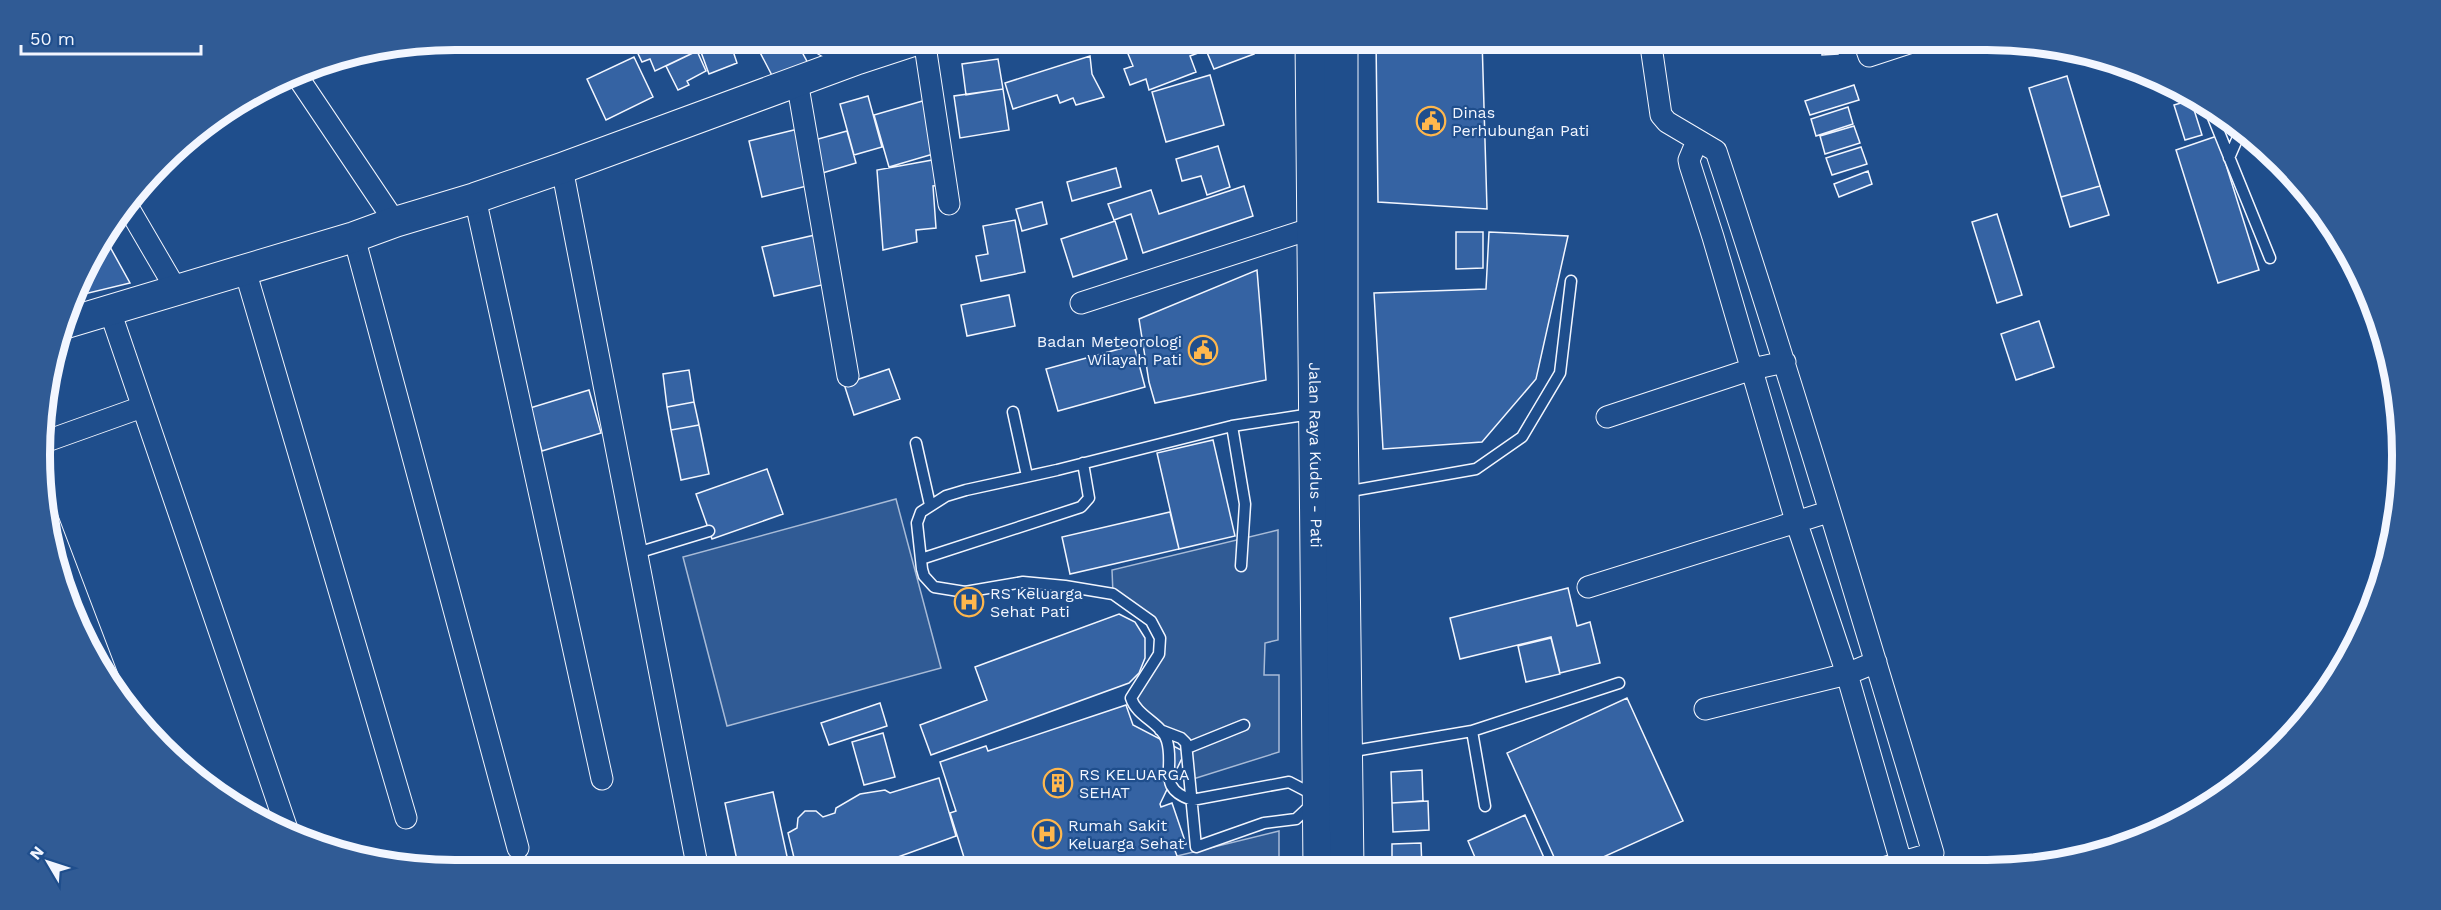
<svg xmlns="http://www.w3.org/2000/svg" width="2441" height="910" font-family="'Work Sans',sans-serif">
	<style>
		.built { fill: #305b95; stroke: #a8bbd7; stroke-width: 1.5 }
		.building { fill: #3563a3; stroke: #f2f6ff; stroke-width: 1.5 }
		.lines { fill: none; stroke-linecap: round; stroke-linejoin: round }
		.lane-casing { stroke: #f2f6ff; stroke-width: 13 }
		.street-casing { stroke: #f2f6ff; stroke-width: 23 }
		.secondary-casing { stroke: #f2f6ff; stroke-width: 32 }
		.primary-casing { stroke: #f2f6ff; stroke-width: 35 }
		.lane { stroke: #1f4e8c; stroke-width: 10 }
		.street { stroke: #1f4e8c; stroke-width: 21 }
		.secondary { stroke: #1f4e8c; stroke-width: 30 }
		.primary { stroke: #1f4e8c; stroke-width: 33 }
		.labels { text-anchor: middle; stroke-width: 4.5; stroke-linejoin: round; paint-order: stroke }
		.poi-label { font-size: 16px; fill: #f2f6ff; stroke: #1f4e8c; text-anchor: start }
		.street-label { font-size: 16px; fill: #f2f6ff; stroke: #1f4e8c }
		.rim { fill: none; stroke: #f2f6ff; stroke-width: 8 }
	</style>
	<rect width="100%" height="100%" fill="#1f4e8c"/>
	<path class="built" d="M 896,499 L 941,668 L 727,726 L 683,557 Z
		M 1278,530 L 1278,640 L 1265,643 L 1264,675 L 1279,675 L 1279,752 L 1190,780 L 1187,748 L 1133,703 L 1159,654 L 1151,621 L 1113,594 L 1112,570 Z
		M 1279,831 L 1279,869 L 1182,869 L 1177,856 Z"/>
	<path class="building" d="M 631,39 L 689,39 L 695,52 L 655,71 L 650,59 L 642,62 Z
		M 701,39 L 729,39 L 737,63 L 709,74 L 697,41 Z
		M 753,39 L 795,39 L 810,67 L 777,85 Z
		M 1122,39 L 1248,39 L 1254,54 L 1214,69 L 1206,50 L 1190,56 L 1196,72 L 1149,90 L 1146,79 L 1130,85 L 1124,69 L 1133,66 Z
		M 1376,39 L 1482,39 L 1487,209 L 1378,202 Z
		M 1821,39 L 1837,39 L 1838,54 L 1822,55 Z
		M 2017,43 L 2039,46 L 2020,53 Z
		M 697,51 L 706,71 L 687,81 L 689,85 L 678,90 L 666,66 Z
		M 1090,56 L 1092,74 L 1104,97 L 1076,105 L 1073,98 L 1060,103 L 1057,95 L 1013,109 L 1005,83 Z
		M 634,57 L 653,97 L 606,120 L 587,79 Z
		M 998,59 L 1003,89 L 966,95 L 962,64 Z
		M 1210,75 L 1224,125 L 1166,142 L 1152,92 Z
		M 2067,76 L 2100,186 L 2061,197 L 2029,88 Z
		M 1854,85 L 1859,100 L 1810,115 L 1805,101 Z
		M 1003,89 L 1009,130 L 960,138 L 954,96 Z
		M 868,96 L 882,147 L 854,155 L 840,104 Z
		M 926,100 L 940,152 L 889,167 L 874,115 Z
		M 2191,100 L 2202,135 L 2185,140 L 2174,105 Z
		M 1848,107 L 1853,124 L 1816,136 L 1811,119 Z
		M 1854,126 L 1860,143 L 1825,154 L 1820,136 Z
		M 798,129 L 811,185 L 762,197 L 749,141 Z
		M 847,131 L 856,163 L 819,174 L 811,141 Z
		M 2217,136 L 2259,270 L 2218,283 L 2176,150 Z
		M 1218,146 L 1230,187 L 1207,195 L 1201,176 L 1182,181 L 1176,159 Z
		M 1861,147 L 1867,164 L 1832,175 L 1826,158 Z
		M 938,159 L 941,185 L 933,186 L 936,228 L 916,230 L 917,242 L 883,250 L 877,170 Z
		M 1116,168 L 1121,187 L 1072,201 L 1067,182 Z
		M 1868,171 L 1872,184 L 1839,197 L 1834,184 Z
		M 1244,186 L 1253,216 L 1143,253 L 1131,214 L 1114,220 L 1108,204 L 1151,190 L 1159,214 Z
		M 2100,186 L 2109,215 L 2070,227 L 2061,197 Z
		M 1042,202 L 1047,224 L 1022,231 L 1016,209 Z
		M 1997,214 L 2022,295 L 1997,303 L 1972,222 Z
		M 1015,220 L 1025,272 L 981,281 L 976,256 L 988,254 L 983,226 Z
		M 1115,221 L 1127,259 L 1073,277 L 1061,239 Z
		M 1456,232 L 1483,232 L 1483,268 L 1456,269 Z
		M 1489,232 L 1568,236 L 1536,379 L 1482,442 L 1383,449 L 1374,293 L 1486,289 Z
		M 815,235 L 826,284 L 774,296 L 762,247 Z
		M 104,236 L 130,283 L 72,297 L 95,247 Z
		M 1257,270 L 1266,380 L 1155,403 L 1149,382 L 1139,319 Z
		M 1009,295 L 1015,326 L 967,336 L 961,305 Z
		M 2039,321 L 2054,367 L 2016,380 L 2001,334 Z
		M 1134,345 L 1145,387 L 1058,411 L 1046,369 Z
		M 889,369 L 900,399 L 854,415 L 844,384 Z
		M 689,370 L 694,402 L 667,407 L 663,374 Z
		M 589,390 L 601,433 L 542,451 L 530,408 Z
		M 694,402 L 699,425 L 671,430 L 667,407 Z
		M 699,425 L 709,474 L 681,480 L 671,430 Z
		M 1213,440 L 1235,536 L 1179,549 L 1157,453 Z
		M 767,469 L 783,514 L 712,539 L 696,494 Z
		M 1170,512 L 1179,549 L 1070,574 L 1062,537 Z
		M 1568,588 L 1577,626 L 1590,622 L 1600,663 L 1560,673 L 1551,637 L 1460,659 L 1450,618 Z
		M 1119,614 L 1135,622 L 1145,638 L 1145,658 L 1139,673 L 1129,683 L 931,755 L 920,725 L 987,700 L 975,667 Z
		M 1551,638 L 1560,674 L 1526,682 L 1518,646 Z
		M 1627,698 L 1683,821 L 1579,868 L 1559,868 L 1507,753 Z
		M 880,703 L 887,726 L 829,745 L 821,723 Z
		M 1126,705 L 1133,725 L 1185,752 L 1160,804 L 1161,807 L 1172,803 L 1186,844 L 1174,848 L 1182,869 L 968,870 L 950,813 L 956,811 L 940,762 L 986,746 L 988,751 Z
		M 883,733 L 895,777 L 864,785 L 852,742 Z
		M 1422,770 L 1423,801 L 1392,803 L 1391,772 Z
		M 939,778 L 956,836 L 862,870 L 797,870 L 788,833 L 797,828 L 798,818 L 805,811 L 816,811 L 823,817 L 835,813 L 836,808 L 860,794 L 885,790 L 890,793 Z
		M 773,792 L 790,870 L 739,870 L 725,803 Z
		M 1428,801 L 1429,830 L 1393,832 L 1392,803 Z
		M 1525,815 L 1549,869 L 1480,869 L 1468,841 Z
		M 1421,843 L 1422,869 L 1392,869 L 1392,844 Z
		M 963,857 L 968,870 L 926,870 Z"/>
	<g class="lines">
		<g class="lane-casing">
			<path id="lane" d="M 2208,105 L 2270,258
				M 2229,158 L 2242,128
				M 1013,412 L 1027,476
				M 1311,414 L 1232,426 L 1057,470 L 966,490 L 946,496 L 921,512 L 917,523 L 922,569 L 924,576 L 934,587 L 965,592 L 1023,582 L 1065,586 L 1113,594 L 1151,621 L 1160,638 L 1159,654 L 1131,698 C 1137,717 1162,723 1167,741 C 1175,768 1156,788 1192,800 L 1289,782 L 1314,795
				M 1232,426 L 1245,504 L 1241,566
				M 916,443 L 930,505
				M 1345,492 L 1476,469 L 1522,437 L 1560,373 L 1571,281
				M 637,553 L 709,531
				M 921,559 L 1081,507 L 1089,498 L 1083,463
				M 1160,730 L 1181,738 L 1186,743 L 1196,847 L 1264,823 L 1296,819 L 1312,804
				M 1472,731 L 1485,806
				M 1187,748 L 1244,725
				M 1348,752 L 1472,731 L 1619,683"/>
		</g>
		<g class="street-casing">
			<path id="street" d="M 924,39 L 949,204
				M 1650,39 L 1661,115 L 1667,122 L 1716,151 C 1791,378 1859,607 1928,836 L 1933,853 L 1883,868
				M 1863,39 L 1869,56 L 1921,39
				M 295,73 L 395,222
				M 797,81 L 848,376
				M 1697,141 L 1689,160 L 1690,165 L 1713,237 L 1796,521 L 1847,674 L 1901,862
				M 562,168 L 698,870
				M 475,198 L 602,779
				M 128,207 L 177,291
				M 354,237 L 518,848
				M 245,270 L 406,818
				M 1081,303 L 1313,228
				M 110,311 L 289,835
				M 1607,417 L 1752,369 L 1785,362
				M 44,442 L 142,407
				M 46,515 L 112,689
				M 1588,587 L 1828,512
				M 1705,709 L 1847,674 L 1876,662"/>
		</g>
		<g class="secondary-casing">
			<path id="secondary" d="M 823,39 L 858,59
				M 60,325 L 354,237 L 395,222 L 475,198 L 562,168 L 858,59 L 919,39"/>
		</g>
		<g class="primary-casing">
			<g id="primary">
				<path id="s1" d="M 1312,39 L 1320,869"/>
				<path d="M 1341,39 L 1341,411 L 1347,869"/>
			</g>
		</g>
		<use href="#lane" class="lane"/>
		<use href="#street" class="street"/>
		<use href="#secondary" class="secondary"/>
		<use href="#primary" class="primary"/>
	</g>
	<defs>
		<g id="civic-ring" transform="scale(1.5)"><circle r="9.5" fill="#1f4e8c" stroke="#ffb74d" stroke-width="1.5"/><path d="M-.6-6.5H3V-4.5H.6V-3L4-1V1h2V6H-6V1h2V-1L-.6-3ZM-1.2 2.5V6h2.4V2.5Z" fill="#ffb74d"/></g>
		<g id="hospital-ring" transform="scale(1.5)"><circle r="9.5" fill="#1f4e8c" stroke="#ffb74d" stroke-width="1.5"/><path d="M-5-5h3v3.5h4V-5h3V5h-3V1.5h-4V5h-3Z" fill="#ffb74d"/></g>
		<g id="building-ring" transform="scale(1.5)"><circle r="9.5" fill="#1f4e8c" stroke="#ffb74d" stroke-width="1.5"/><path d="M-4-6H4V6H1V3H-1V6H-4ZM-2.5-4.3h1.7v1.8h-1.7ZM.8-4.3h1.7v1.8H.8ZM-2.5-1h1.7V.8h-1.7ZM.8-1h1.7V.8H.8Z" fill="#ffb74d"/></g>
	</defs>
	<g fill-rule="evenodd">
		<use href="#civic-ring" x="1431" y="121"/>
		<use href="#civic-ring" x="1203" y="350"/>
		<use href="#hospital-ring" x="969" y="602"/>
		<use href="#building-ring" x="1058" y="783"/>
		<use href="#hospital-ring" x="1047" y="834"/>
	</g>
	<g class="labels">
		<g class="poi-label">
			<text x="1452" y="118">Dinas<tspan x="1452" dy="18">Perhubungan Pati</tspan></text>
			<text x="1182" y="347" text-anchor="end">Badan Meteorologi<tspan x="1182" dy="18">Wilayah Pati</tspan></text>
			<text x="990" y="599">RS Keluarga<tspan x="990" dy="18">Sehat Pati</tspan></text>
			<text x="1079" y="780">RS KELUARGA<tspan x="1079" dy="18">SEHAT</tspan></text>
			<text x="1068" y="831">Rumah Sakit<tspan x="1068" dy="18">Keluarga Sehat</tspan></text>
		</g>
		<g class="street-label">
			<text dy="6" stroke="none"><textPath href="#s1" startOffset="416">Jalan Raya Kudus - Pati</textPath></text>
		</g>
	</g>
	<path d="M0 0H2441V910H0ZM455 50H1987A405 405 0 0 1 2392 455V455A405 405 0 0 1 1987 860H455A405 405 0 0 1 50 455V455A405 405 0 0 1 455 50Z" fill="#305b95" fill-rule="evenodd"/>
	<path class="rim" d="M455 50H1987A405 405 0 0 1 2392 455V455A405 405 0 0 1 1987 860H455A405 405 0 0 1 50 455V455A405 405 0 0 1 455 50Z"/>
	<g transform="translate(48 862) rotate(309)" stroke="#1f4e8c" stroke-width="4.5" paint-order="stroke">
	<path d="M0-4.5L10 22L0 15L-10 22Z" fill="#f2f6ff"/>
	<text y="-9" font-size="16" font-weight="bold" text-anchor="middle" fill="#f2f6ff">N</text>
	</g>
	<path d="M21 45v9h180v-9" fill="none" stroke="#f2f6ff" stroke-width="3"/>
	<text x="30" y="45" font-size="18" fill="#f2f6ff" stroke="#1f4e8c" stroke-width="4.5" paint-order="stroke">50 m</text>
</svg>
